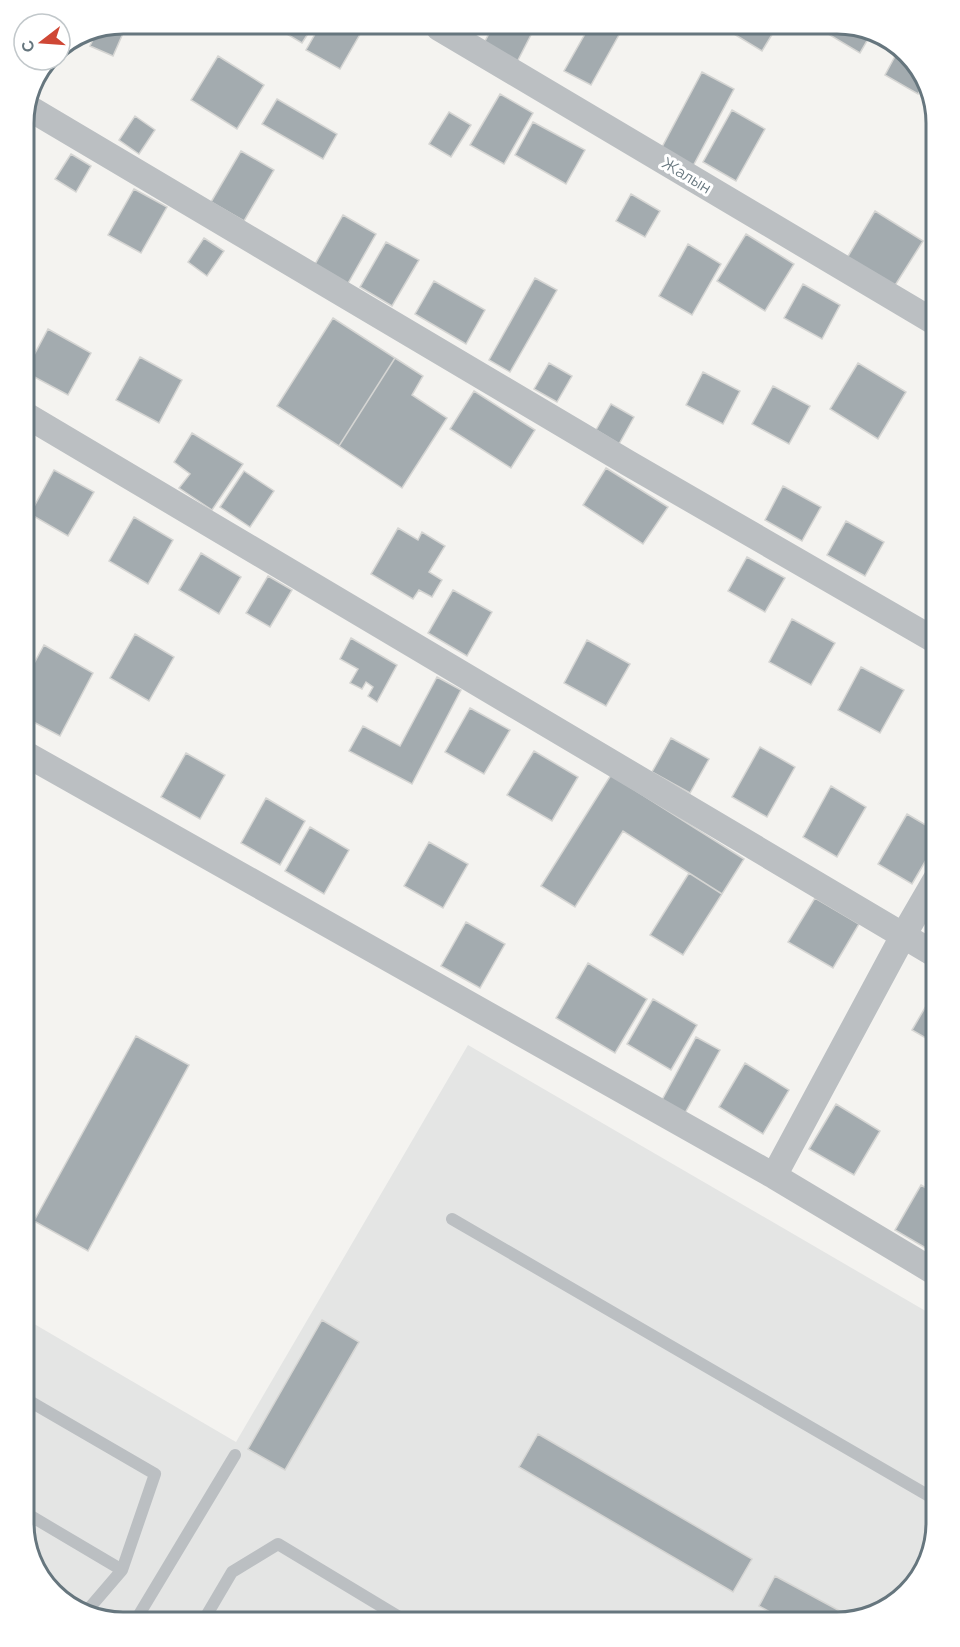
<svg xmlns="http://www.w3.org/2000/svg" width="960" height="1647" font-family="Raleway,sans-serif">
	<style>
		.built { fill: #e4e5e4 }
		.building { fill: #a3abaf; stroke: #d5d5d3; stroke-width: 1.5 }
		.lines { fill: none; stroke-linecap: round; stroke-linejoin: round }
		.service { stroke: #bbbfc2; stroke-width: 12 }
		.minor { stroke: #bbbfc2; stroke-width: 26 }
		.labels { text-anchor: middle; stroke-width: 6; stroke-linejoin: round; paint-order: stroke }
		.street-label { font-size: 16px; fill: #66767e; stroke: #fff }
		.rim { fill: none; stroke: #66767e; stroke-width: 3 }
	</style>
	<rect width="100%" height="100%" fill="#f4f3f0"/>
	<path class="built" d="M 468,1045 L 936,1317 L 936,1524 L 919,1578 L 880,1613 L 836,1623 L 117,1623 L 69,1606 L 34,1567 L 24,1523 L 24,1318 L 236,1442 Z"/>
	<path class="building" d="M 843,24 L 871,34 L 860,53 L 813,25 Z
		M 719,25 L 760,25 L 773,33 L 762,51 Z
		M 624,26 L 591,85 L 564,71 L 589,27 Z
		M 535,27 L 517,62 L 483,45 L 492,28 Z
		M 311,29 L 302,43 L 280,30 Z
		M 318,29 L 363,29 L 340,69 L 306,50 Z
		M 97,31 L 124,31 L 113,56 L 90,46 Z
		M 899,49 L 926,80 L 918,94 L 885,75 Z
		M 218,56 L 264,85 L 237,129 L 191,100 Z
		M 702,72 L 734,89 L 693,166 L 661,149 Z
		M 500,94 L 533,113 L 504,164 L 470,145 Z
		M 277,99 L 337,134 L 323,159 L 262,124 Z
		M 732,110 L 765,129 L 736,181 L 703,162 Z
		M 449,112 L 471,125 L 451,157 L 429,144 Z
		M 135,116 L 155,130 L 139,154 L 119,140 Z
		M 533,122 L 585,150 L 566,184 L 515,155 Z
		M 241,151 L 274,170 L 244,221 L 211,202 Z
		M 71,154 L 91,166 L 76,192 L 55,179 Z
		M 134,189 L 167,207 L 141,253 L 108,235 Z
		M 631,194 L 660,211 L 645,237 L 616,221 Z
		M 875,211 L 923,241 L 894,287 L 847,258 Z
		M 343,215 L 376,234 L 347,285 L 314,266 Z
		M 746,234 L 794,264 L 765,311 L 717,281 Z
		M 204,238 L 224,251 L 207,276 L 188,262 Z
		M 386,242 L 419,260 L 392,306 L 360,287 Z
		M 688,244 L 721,264 L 692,315 L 659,296 Z
		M 535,278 L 557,290 L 510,372 L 489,360 Z
		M 434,281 L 485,310 L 466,344 L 415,314 Z
		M 803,284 L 840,305 L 822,339 L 784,318 Z
		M 936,284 L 936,305 L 927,300 Z
		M 333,318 L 395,358 L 339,446 L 277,406 Z
		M 48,329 L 91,353 L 68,395 L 25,372 Z
		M 140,357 L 182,380 L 159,423 L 116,400 Z
		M 395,358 L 423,376 L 412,395 L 447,418 L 402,488 L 339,446 Z
		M 549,363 L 572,376 L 557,402 L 534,389 Z
		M 858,363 L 906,392 L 878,439 L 830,409 Z
		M 703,372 L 740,391 L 723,424 L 686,405 Z
		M 773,386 L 810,406 L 789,444 L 752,424 Z
		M 474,391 L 535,430 L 511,468 L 450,429 Z
		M 611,404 L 634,417 L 619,444 L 596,430 Z
		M 192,433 L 243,464 L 212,510 L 179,488 L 190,474 L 174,462 Z
		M 606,468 L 668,507 L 643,544 L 583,505 Z
		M 54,470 L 94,492 L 68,536 L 30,514 Z
		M 244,471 L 274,491 L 250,527 L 220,507 Z
		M 783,486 L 821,507 L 802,541 L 765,520 Z
		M 134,517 L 173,540 L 148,584 L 109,561 Z
		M 846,521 L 884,542 L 865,576 L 827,555 Z
		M 398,528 L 418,540 L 422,532 L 445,546 L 429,572 L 442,580 L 432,597 L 419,590 L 413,599 L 371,574 Z
		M 201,553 L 241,577 L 219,614 L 179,590 Z
		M 747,557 L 785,578 L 765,612 L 728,591 Z
		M 268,576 L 292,590 L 270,627 L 246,613 Z
		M 453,590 L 492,612 L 467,656 L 428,633 Z
		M 792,619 L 835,643 L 811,685 L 769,662 Z
		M 135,634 L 174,657 L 149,701 L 110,678 Z
		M 351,638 L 397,665 L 377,702 L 368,696 L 373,687 L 366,682 L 362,689 L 350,683 L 358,669 L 340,659 Z
		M 587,640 L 630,664 L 606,706 L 564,683 Z
		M 44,645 L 93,673 L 60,736 L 24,717 L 24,682 Z
		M 861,667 L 904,690 L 880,733 L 838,710 Z
		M 437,677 L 461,690 L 412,784 L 349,751 L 363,726 L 400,746 Z
		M 470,708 L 510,730 L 484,774 L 445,752 Z
		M 671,738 L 709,759 L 690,793 L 652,772 Z
		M 760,747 L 795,767 L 767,817 L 732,797 Z
		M 534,751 L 578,777 L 552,821 L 507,795 Z
		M 186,753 L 225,775 L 200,819 L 161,797 Z
		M 611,775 L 744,859 L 722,894 L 623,831 L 575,907 L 541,886 Z
		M 831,786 L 866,807 L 837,857 L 803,837 Z
		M 266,798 L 305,821 L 280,865 L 241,843 Z
		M 907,814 L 936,831 L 936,843 L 912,884 L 878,864 Z
		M 310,827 L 349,850 L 324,894 L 285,871 Z
		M 429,842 L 468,864 L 443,908 L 404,886 Z
		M 689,873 L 722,894 L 683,955 L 650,935 Z
		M 815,898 L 859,924 L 833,968 L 788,942 Z
		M 466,922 L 505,944 L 480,988 L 441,966 Z
		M 588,963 L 647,999 L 615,1053 L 556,1018 Z
		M 936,989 L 936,1044 L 912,1030 Z
		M 653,999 L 697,1025 L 671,1070 L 627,1044 Z
		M 136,1036 L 189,1065 L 88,1251 L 34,1221 Z
		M 696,1037 L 720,1050 L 685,1113 L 662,1100 Z
		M 745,1063 L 789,1090 L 763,1134 L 719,1107 Z
		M 836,1104 L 880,1131 L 854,1175 L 809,1149 Z
		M 921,1185 L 936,1194 L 936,1254 L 895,1230 Z
		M 322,1320 L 359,1342 L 285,1470 L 248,1449 Z
		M 538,1434 L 752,1559 L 733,1592 L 519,1467 Z
		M 775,1576 L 851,1617 L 849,1620 L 836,1623 L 790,1623 L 759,1606 Z"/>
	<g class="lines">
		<path class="service" d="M 452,1219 L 936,1500
			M 24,1512 L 122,1570 L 155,1474 L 24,1398
			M 86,1612 L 122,1570
			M 134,1623 L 235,1455
			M 202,1623 L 232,1572 L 278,1544 L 409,1623"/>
		<path class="minor" d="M 439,28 L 936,323
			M 29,108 L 628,463 L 936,641
			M 24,414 L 936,955
			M 24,753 L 774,1176 L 936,1273
			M 774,1176 L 903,936 L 936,879"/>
	</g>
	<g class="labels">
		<g class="street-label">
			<text transform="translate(687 175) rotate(31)" y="6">Жалын</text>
		</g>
	</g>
	<path d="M0 0H960V1647H0ZM123 34H837A89 89 0 0 1 926 123V1523A89 89 0 0 1 837 1612H123A89 89 0 0 1 34 1523V123A89 89 0 0 1 123 34Z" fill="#fff" fill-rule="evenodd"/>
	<path class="rim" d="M123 34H837A89 89 0 0 1 926 123V1523A89 89 0 0 1 837 1612H123A89 89 0 0 1 34 1523V123A89 89 0 0 1 123 34Z"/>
	<g transform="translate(42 42) rotate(253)"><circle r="28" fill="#ffffff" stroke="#c2c8cb" stroke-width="1.5"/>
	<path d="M0-4.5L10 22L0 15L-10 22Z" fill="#cf4735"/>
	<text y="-9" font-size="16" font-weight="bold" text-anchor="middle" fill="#66767e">С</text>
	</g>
</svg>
